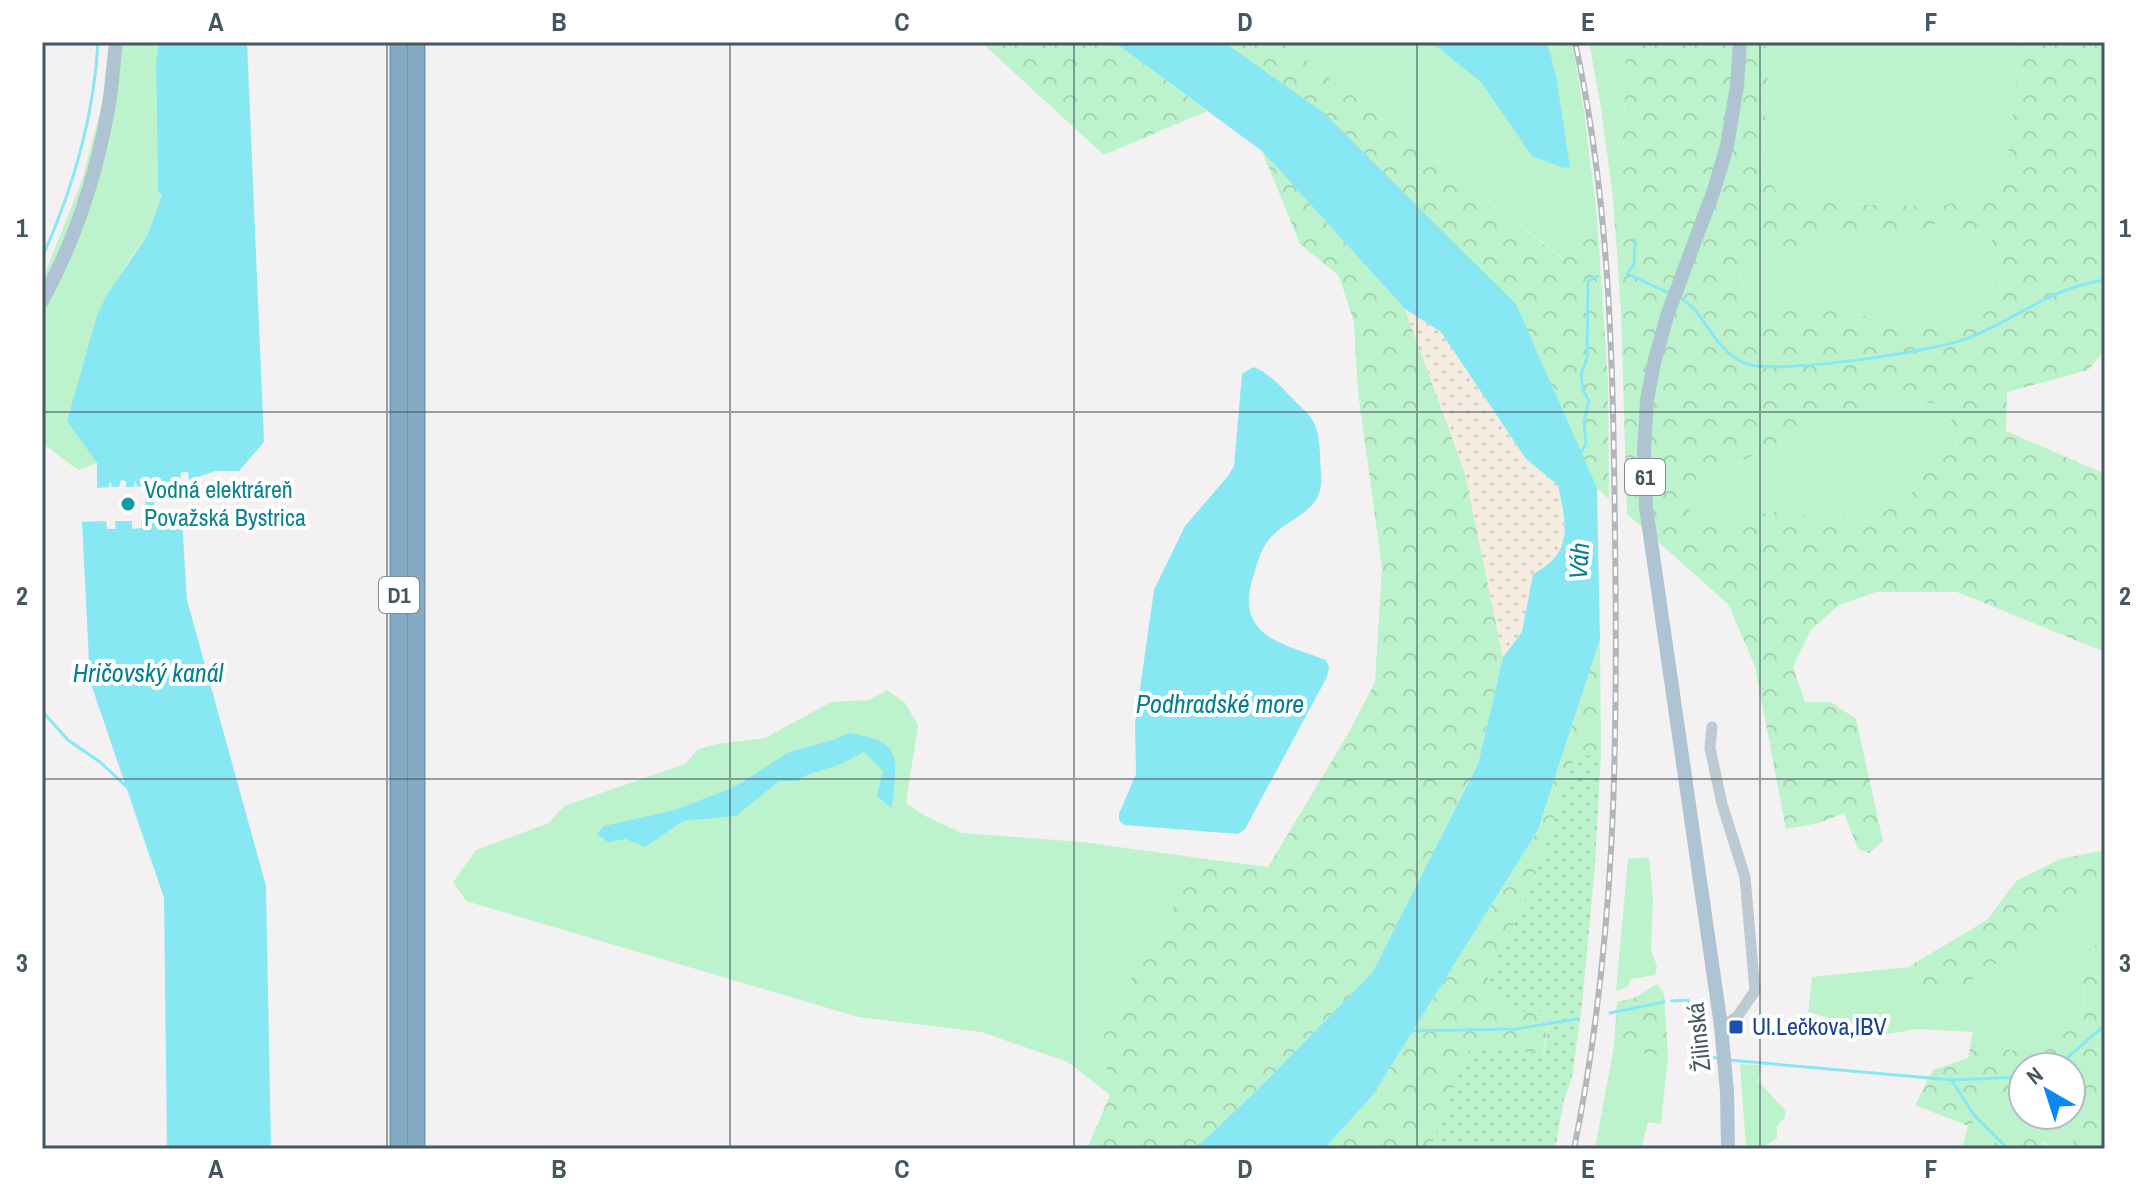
<svg xmlns="http://www.w3.org/2000/svg" width="2147" height="1191" font-family="'Archivo Narrow',sans-serif">
	<style>
		.green { fill: #bdf3cc }
		.forest { fill: url(#forest-crowns); fill-rule: evenodd }
		.sand { fill: url(#sand-dots) }
		.garden { fill: url(#garden-dots) }
		.water { fill: #87e8f4 }
		.lines { fill: none; stroke-linecap: round; stroke-linejoin: round }
		.stream { stroke: #87e8f4; stroke-width: 3 }
		.canal { stroke: #87e8f4; stroke-width: 9 }
		.highway-casing { stroke: #7095af; stroke-width: 19 }
		.minor { stroke: #becad1; stroke-width: 11 }
		.major { stroke: #afc4d2; stroke-width: 14 }
		.highway { stroke: #85aac3; stroke-width: 16 }
		.rail-casing { stroke: #b2b7bc; stroke-width: 6 }
		.rail { stroke: #fff; stroke-width: 3; stroke-dasharray: 9; stroke-linecap: butt }
		.grid { fill: none; stroke: #475760; stroke-width: 2; stroke-opacity: 0.55 }
		.culture-dot { fill: #0f9aa8; stroke: #fff; stroke-width: 3 }
		.transit-dot { fill: #1a4fb4; stroke: #fff; stroke-width: 3 }
		.labels { text-anchor: middle; stroke-width: 8; stroke-linejoin: round; paint-order: stroke }
		.shield { fill: #fff; stroke: #7e8990; stroke-width: 2 }
		.shield-label { font-size: 22px; font-weight: bold; fill: #475760 }
		.culture-label { font-size: 24px; fill: #0d838f; stroke: #fff; text-anchor: start }
		.transit-label { font-size: 24px; fill: #164399; stroke: #fff; text-anchor: start }
		.street-label { font-size: 24px; fill: #475760; stroke: #fff }
		.water-label { font-size: 26px; font-style: italic; fill: #048190; stroke: #fff }
		.neatline { fill: none; stroke: #475760; stroke-width: 3 }
		.grid-label { font-size: 26px; text-anchor: middle; font-weight: bold; fill: #475760 }
	</style>
	<defs>
		<pattern id="forest-crowns" width="20" height="18" patternUnits="userSpaceOnUse" patternTransform="scale(2)"><rect width="20" height="18" fill="#bdf3cc"/><path d="M2 6a3 3 0 1 1 6 0M12 15a3 3 0 1 1 6 0" fill="none" stroke="#a4d2b2"/></pattern>
		<pattern id="sand-dots" width="8" height="8" patternUnits="userSpaceOnUse" patternTransform="scale(2)"><rect width="8" height="8" fill="#f5ede1"/><path d="M2 2h.1M6 6h.1" fill="none" stroke="#d3cdc4" stroke-width="1.8" stroke-linecap="round"/></pattern>
		<pattern id="garden-dots" width="8" height="8" patternUnits="userSpaceOnUse" patternTransform="scale(2)"><rect width="8" height="8" fill="#bdf3cc"/><path d="M2 2h.1M6 6h.1" fill="none" stroke="#a4d2b2" stroke-width="1.8" stroke-linecap="round"/></pattern>
	</defs>
	<rect width="100%" height="100%" fill="#f3f1f1"/>
	<path class="green" d="M 110,42 L 159,42 L 156,63 L 158,192 L 162,194 L 147,236 L 128,262 L 97,315 L 68,421 L 97,463 L 80,470 C 66,464 53,448 42,445 L 42,281 L 82,180 L 103,101 Z
		M 1283,42 L 1572,42 L 1584,111 L 1597,217 L 1564,259 Z
		M 1589,42 L 1626,42 L 1624,124 L 1617,148 L 1621,188 L 1613,198 L 1601,108 Z
		M 1770,42 L 2015,42 L 2019,56 L 2007,162 L 1988,191 L 1952,230 L 1991,231 L 1997,280 L 1960,319 L 1921,325 L 1853,314 L 1796,300 L 1761,308 L 1738,276 L 1752,258 L 1797,247 L 1838,232 L 1928,234 L 1935,223 L 1935,206 L 1837,204 L 1779,195 L 1762,171 Z
		M 1884,397 L 1948,405 L 1957,448 L 1929,468 L 1906,500 L 1867,521 L 1831,512 L 1813,516 L 1785,511 L 1691,520 L 1688,497 L 1696,479 L 1715,467 L 1731,468 L 1774,444 L 1799,437 L 1825,412 L 1863,412 Z
		M 887,690 L 905,703 L 918,725 L 906,803 L 927,817 L 962,833 L 1082,842 L 1199,858 L 1157,938 L 1102,1025 L 1110,1095 L 1068,1062 L 981,1032 L 858,1017 L 466,901 L 453,882 L 476,850 L 549,823 L 564,806 L 685,764 L 698,749 L 717,744 L 765,738 L 831,702 L 869,700 Z
		M 1649,857 L 1653,899 L 1651,950 L 1657,966 L 1655,975 L 1631,979 L 1627,987 L 1616,991 L 1628,859 Z
		M 2105,884 L 2105,931 L 2102,933 L 2083,971 L 2084,1022 L 2011,1051 L 1973,1032 L 1917,1029 L 1888,1034 L 1808,1012 L 1812,977 L 1908,967 L 1910,987 Z
		M 1614,1046 L 1658,1056 L 1668,1056 L 1661,1124 L 1648,1122 L 1641,1149 L 1595,1149 Z
		M 1740,1064 L 1761,1065 L 1758,1081 L 1785,1110 L 1785,1117 L 1777,1126 L 1777,1138 L 1761,1149 L 1746,1149 Z
		M 1999,1095 C 2026,1118 2035,1121 2072,1116 L 2075,1149 L 2054,1149 L 2044,1143 L 1992,1145 L 1992,1149 L 1962,1149 L 1968,1126 L 1981,1117 L 1984,1105 Z"/>
	<path class="forest" d="M 981,42 L 1114,42 L 1207,111 L 1104,155 Z
		M 1224,42 L 1283,42 L 1563,259 L 1597,217 L 1608,382 L 1609,499 L 1597,488 L 1323,112 Z
		M 1626,42 L 1770,42 L 1762,171 L 1779,195 L 1837,204 L 1935,206 L 1935,224 L 1928,234 L 1838,232 L 1797,247 L 1752,258 L 1738,277 L 1761,308 L 1796,300 L 1853,314 L 1921,325 L 1960,319 L 1997,280 L 1991,231 L 1951,230 L 1943,206 L 1988,191 L 2007,162 L 2019,56 L 2015,42 L 2105,42 L 2105,350 L 2088,370 L 2007,392 L 2006,431 L 2105,474 L 2105,652 L 1957,592 L 1876,592 L 1839,605 L 1810,631 L 1793,667 L 1805,702 L 1831,702 L 1856,719 L 1883,841 L 1869,853 L 1858,849 L 1844,813 L 1819,823 L 1786,829 L 1755,667 L 1729,605 L 1627,514 L 1621,311 L 1613,198 L 1621,188 L 1617,148 L 1624,124 ZM 1884,397 L 1948,405 L 1957,447 L 1929,468 L 1906,500 L 1867,521 L 1831,512 L 1813,516 L 1785,511 L 1691,520 L 1688,497 L 1696,479 L 1715,467 L 1730,468 L 1774,444 L 1799,437 L 1825,412 L 1863,412 Z
		M 1262,151 L 1405,309 L 1465,473 L 1503,657 L 1478,764 L 1372,973 L 1256,1091 L 1201,1143 L 1186,1149 L 1087,1149 L 1110,1095 L 1102,1025 L 1157,938 L 1199,858 L 1268,867 L 1348,734 L 1375,682 L 1382,567 L 1358,392 L 1354,322 L 1339,276 L 1300,244 Z
		M 1600,639 L 1601,755 L 1575,757 L 1532,885 L 1489,977 L 1550,1011 L 1543,1054 L 1471,1046 L 1430,1149 L 1324,1149 L 1373,1095 L 1538,830 Z
		M 2105,850 L 2105,884 L 2017,949 L 1954,992 L 1910,987 L 1908,967 L 1987,920 L 2016,881 L 2060,859 Z
		M 2105,931 L 2105,1149 L 2074,1149 L 2072,1116 L 2048,1119 L 2028,1115 L 2071,1115 L 2071,1067 L 2023,1067 L 2023,1114 L 1999,1095 L 1984,1105 L 1981,1117 L 1968,1126 L 1915,1105 L 1933,1070 L 1968,1058 L 1973,1032 L 2011,1051 L 2084,1022 L 2083,971 L 2102,932 Z
		M 1657,984 L 1664,994 L 1668,1056 L 1658,1056 L 1614,1046 L 1617,1002 L 1634,998 Z
		M 2015,1131 L 2054,1149 L 1992,1149 L 1991,1145 Z"/>
	<path class="sand" d="M 1405,309 L 1441,332 L 1526,459 L 1558,485 C 1566,525 1575,552 1533,574 L 1522,632 L 1503,657 L 1465,473 Z"/>
	<path class="garden" d="M 1601,755 L 1595,866 L 1582,1005 L 1572,1078 L 1564,1100 L 1555,1149 L 1430,1149 L 1471,1045 L 1544,1054 L 1550,1011 L 1510,1012 L 1488,978 L 1532,885 L 1575,756 Z"/>
	<path class="water" d="M 159,42 L 247,42 L 264,442 L 239,471 L 215,471 L 189,480 L 188,472 L 181,472 L 180,483 L 171,479 L 170,486 L 162,486 L 161,479 L 160,486 L 152,486 L 151,480 L 146,479 L 145,486 L 137,487 L 135,480 L 134,487 L 126,487 L 126,481 L 121,480 L 119,487 L 112,487 L 110,481 L 109,487 L 97,488 L 97,463 L 67,421 L 97,315 L 108,293 L 147,236 L 162,195 L 158,192 L 156,63 Z
		M 1114,42 L 1224,42 L 1323,112 L 1516,304 L 1597,488 L 1600,639 L 1538,830 L 1373,1095 L 1324,1149 L 1186,1149 L 1201,1143 L 1256,1091 L 1372,973 L 1478,764 L 1503,657 L 1522,632 L 1533,574 C 1575,552 1566,525 1558,485 L 1526,459 L 1441,332 L 1405,309 L 1262,151 Z
		M 1431,42 L 1547,42 L 1556,75 L 1570,167 L 1564,168 L 1532,156 L 1481,82 Z
		M 1253,367 C 1272,373 1289,397 1304,410 C 1318,423 1319,436 1320,454 C 1320,467 1324,484 1318,496 C 1310,514 1285,522 1272,536 C 1262,546 1258,560 1254,574 C 1233,636 1281,643 1326,660 L 1329,667 L 1327,677 L 1245,829 L 1238,834 L 1124,825 L 1119,820 L 1119,814 L 1136,774 L 1135,724 L 1154,590 L 1185,526 L 1228,476 L 1234,466 L 1242,374 Z
		M 182,519 L 187,600 L 266,886 L 271,1149 L 167,1149 L 164,898 L 90,681 L 82,522 L 106,521 L 107,529 L 116,529 L 115,521 L 132,521 L 132,529 L 141,528 L 141,521 L 157,520 L 157,528 L 166,528 L 166,520 Z
		M 848,733 C 906,741 896,759 892,809 L 877,796 L 883,771 L 864,752 L 841,764 L 807,775 L 798,781 L 779,781 L 736,816 L 683,821 L 645,847 L 626,839 L 608,842 L 597,834 L 604,826 L 675,810 L 734,787 L 789,752 L 833,740 Z"/>
	<g class="lines">
		<path class="stream" d="M 42,258 C 73,189 94,117 98,42
			M 1627,274 L 1634,264 L 1635,240
			M 1628,274 L 1671,294
			M 1678,297 C 1706,310 1712,351 1747,364 C 1776,375 1939,351 1971,337 C 2018,318 2052,287 2105,280
			M 1581,452 L 1586,444 L 1584,421 L 1589,401 L 1583,390 L 1581,375 L 1587,358 L 1588,285 L 1588,281 L 1598,276
			M 42,711 L 68,740 L 100,762 L 128,788
			M 1672,1001 L 1688,1000 L 1699,1047 L 1706,1056 L 1721,1059
			M 1610,1013 L 1664,1002
			M 1410,1031 L 1515,1029 L 1577,1019
			M 1729,1060 L 1952,1080 L 2023,1077
			M 2052,1067 L 2060,1064 L 2105,1025
			M 1952,1081 L 1974,1115 L 2008,1149"/>
		<path class="canal" d="M 152,531 L 149,494 L 153,470"/>
		<g class="highway-casing">
			<path id="highway" d="M 399,1149 L 399,42
				M 416,1149 L 416,42"/>
		</g>
		<path class="minor" d="M 1712,727 L 1710,748 L 1722,804 L 1745,877 L 1755,991 L 1737,1017 L 1721,1026"/>
		<path class="major" d="M 42,301 C 73,244 95,179 107,115 C 112,91 113,66 116,42
			M 1728,1149 L 1727,1092 L 1721,1026 L 1646,507 L 1644,451 L 1647,400 L 1654,363 L 1667,316 L 1714,190 L 1727,146 L 1737,86 L 1740,42"/>
		<use href="#highway" class="highway"/>
		<g class="rail-casing">
			<path id="rail" d="M 1574,1149 C 1616,943 1618,744 1615,535 C 1613,369 1611,205 1575,42"/>
		</g>
		<use href="#rail" class="rail"/>
	</g>
	<path class="grid" d="M 387,42 L 387,1149M 730,42 L 730,1149M 1074,42 L 1074,1149M 1417,42 L 1417,1149M 1760,42 L 1760,1149M 42,412 L 2105,412M 42,779 L 2105,779"/>
	<circle class="culture-dot" cx="128" cy="504" r="8"/>
	<rect class="transit-dot" x="1728" y="1019" width="16" height="16" rx="4"/>
	<g class="labels">
		<g class="shield">
			<rect x="1625" y="459" width="40" height="36" rx="6"/>
			<rect x="379" y="577" width="40" height="36" rx="6"/>
		</g>
		<g class="shield-label">
			<text x="1645" y="485">61</text>
			<text x="399" y="603">D1</text>
		</g>
		<g class="culture-label">
			<text x="144" y="498">Vodná elektráreň<tspan x="144" dy="28">Považská Bystrica</tspan></text>
		</g>
		<g class="transit-label">
			<text x="1752" y="1035">Ul.Lečkova,IBV</text>
		</g>
		<g class="street-label">
			<text transform="translate(1699 1037) rotate(-96)" y="8">Žilinská</text>
		</g>
		<g class="water-label">
			<text transform="translate(1579 561) rotate(-86)" y="9">Váh</text>
			<text x="148" y="682">Hričovský kanál</text>
			<text x="1220" y="713">Podhradské more</text>
		</g>
	</g>
	<rect width="2147" height="1191" fill="none" stroke="#ffffff" stroke-width="88"/>
	<g transform="translate(2047 1091) rotate(321)"><circle r="38" fill="#ffffff" stroke="#b5bcbf" stroke-width="2"/>
	<path d="M0-6L14 30L0 20L-14 30Z" fill="#0a88f4"/>
	<text y="-12" font-size="22" font-weight="bold" text-anchor="middle" fill="#475760">N</text>
	</g>
	<rect x="44" y="44" width="2059" height="1103" class="neatline"/>
	<g class="grid-label">
		<text x="216" y="31">A</text>
		<text x="559" y="31">B</text>
		<text x="902" y="31">C</text>
		<text x="1245" y="31">D</text>
		<text x="1588" y="31">E</text>
		<text x="1931" y="31">F</text>
		<text x="22" y="237">1</text>
		<text x="2125" y="237">1</text>
		<text x="22" y="605">2</text>
		<text x="2125" y="605">2</text>
		<text x="22" y="972">3</text>
		<text x="2125" y="972">3</text>
		<text x="216" y="1178">A</text>
		<text x="559" y="1178">B</text>
		<text x="902" y="1178">C</text>
		<text x="1245" y="1178">D</text>
		<text x="1588" y="1178">E</text>
		<text x="1931" y="1178">F</text>
	</g>
</svg>
